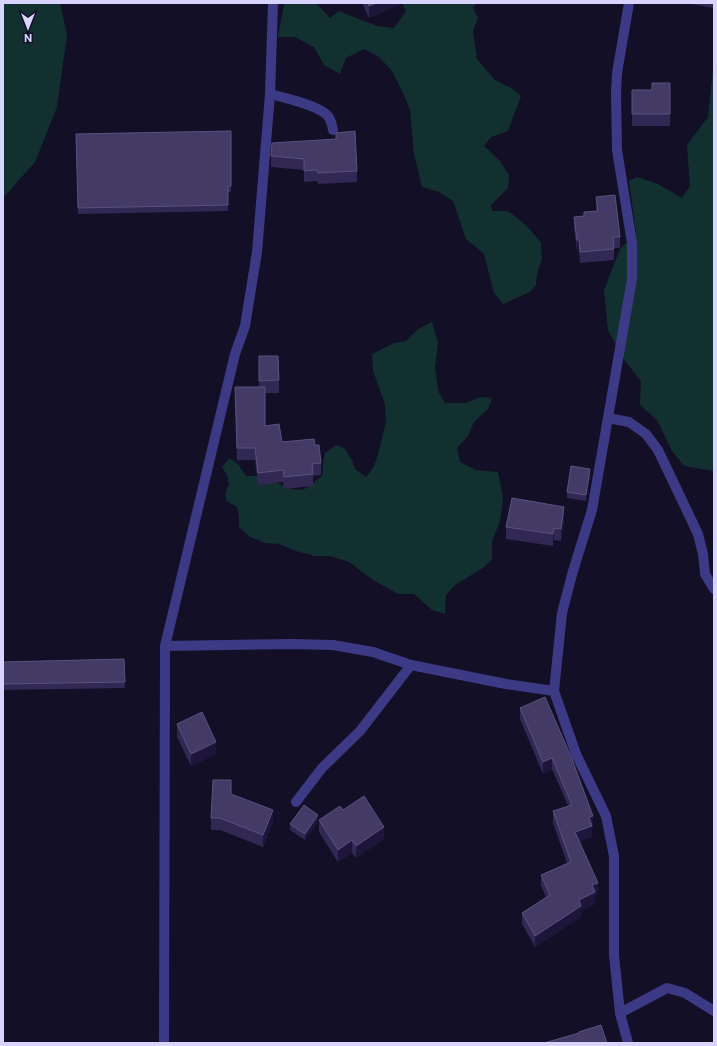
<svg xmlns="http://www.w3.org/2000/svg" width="717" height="1046" font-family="Commissioner,sans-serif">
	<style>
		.green { fill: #12302f }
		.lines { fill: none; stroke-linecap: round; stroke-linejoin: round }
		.lane { stroke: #3d3a85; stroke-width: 10 }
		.street { stroke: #3d3a85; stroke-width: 10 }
		.wall { fill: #312854 }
		.shaded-wall { fill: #1d163a }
		.building { fill: #433a66; stroke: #5a527e }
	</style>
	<rect width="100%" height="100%" fill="#130f26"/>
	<path class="green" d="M 3,3 L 60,3 L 67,35 L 57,107 L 35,162 L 3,198 Z
		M 287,3 L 314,3 L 318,5 L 330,18 L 339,11 L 377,26 L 394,28 L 406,11 L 402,3 L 476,3 L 473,8 L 478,18 L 473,31 L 477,59 L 495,80 L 513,89 L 521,96 L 508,131 L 491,137 L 484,146 L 500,161 L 509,175 L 508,188 L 491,205 L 492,211 L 507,211 L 515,216 L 528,227 L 541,243 L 542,259 L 537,274 L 536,285 L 530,292 L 503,304 L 494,293 L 484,254 L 466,239 L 453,201 L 439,192 L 422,187 L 414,154 L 410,110 L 404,95 L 392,71 L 379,57 L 364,49 L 346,58 L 340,74 L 324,65 L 314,47 L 295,37 L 278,37 L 284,4 Z
		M 713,69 L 714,69 L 714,471 L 713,471 L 684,466 L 672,451 L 657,420 L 640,405 L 641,381 L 625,361 L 608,330 L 604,290 L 620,249 L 636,233 L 629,181 L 637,177 L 658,184 L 682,198 L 690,186 L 687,145 L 708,117 Z
		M 432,322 L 438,343 L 435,367 L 438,391 L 445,403 L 466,403 L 480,397 L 492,398 L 488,409 L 474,422 L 468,436 L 457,448 L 460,462 L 476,470 L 498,472 L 503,498 L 500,521 L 492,541 L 492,559 L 483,568 L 455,585 L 446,595 L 445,614 L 432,610 L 414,594 L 398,594 L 373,580 L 349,562 L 330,556 L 315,556 L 296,551 L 279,544 L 265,543 L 250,537 L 239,527 L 239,516 L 237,507 L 226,501 L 226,491 L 229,484 L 227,475 L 222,467 L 229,458 L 238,464 L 246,476 C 254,475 260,476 268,479 C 279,482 292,493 304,489 C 308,488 317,479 322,476 L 323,463 L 325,453 L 336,445 L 344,448 L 352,460 L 355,469 L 366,477 L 373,468 L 377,458 L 386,422 L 385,404 L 373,371 L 372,354 L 394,343 L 406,341 L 418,329 Z"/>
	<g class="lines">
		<path class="lane" d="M 270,94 C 285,98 317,105 327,115 C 331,119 332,124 333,130
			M 296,802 L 322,768 L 360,731 L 411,665
			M 620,1013 L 667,988 L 685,993 L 714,1011"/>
		<path class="street" d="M 608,418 L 629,422 L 646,434 L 658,450 L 698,534 L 703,554 L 705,574 L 714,589
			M 165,646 L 293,644 L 333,645 L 373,652 L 411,665 L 506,684 L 554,691
			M 164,1043 L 165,646 L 235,354 L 245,326 L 257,252 L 270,94 L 273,3
			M 628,1043 L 620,1013 L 614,955 L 614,856 L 606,816 L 576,754 L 554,691 L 562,613 L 573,571 L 592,510 L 632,279 L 632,243 L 617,150 L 616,93 L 617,73 L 629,3"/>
	</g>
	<path class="wall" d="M 362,3 L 400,3 L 400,4 L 369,18 Z
		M 686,3 L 714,3 L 714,8 Z
		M 670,83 L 670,126 L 632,126 L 632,90 L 652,90 Z
		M 231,131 L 231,192 L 228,192 L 228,211 L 78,214 L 76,134 Z
		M 336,133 L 357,171 L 357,182 L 318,184 L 317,181 L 304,182 L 304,170 L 271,167 L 271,156 L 336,139 Z
		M 596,197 L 620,237 L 620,248 L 614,248 L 614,260 L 580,263 L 579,251 L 577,251 L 574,228 L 574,217 L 584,216 L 596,211 Z
		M 259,356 L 279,380 L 279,393 L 265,393 L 265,426 L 282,442 L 315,445 L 321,463 L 321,475 L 313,476 L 313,486 L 284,489 L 283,482 L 258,485 L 255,460 L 237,460 L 235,387 L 259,387 Z
		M 590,475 L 586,501 L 567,498 L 567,492 Z
		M 564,519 L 561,541 L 554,540 L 553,546 L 506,539 L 506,527 Z
		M 124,659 L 125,688 L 3,690 L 3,662 Z
		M 545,697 L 593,827 L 592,828 L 592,837 L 580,841 L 598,894 L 595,895 L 595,904 L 581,910 L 581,917 L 535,947 L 522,924 L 522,913 L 546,897 L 541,886 L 541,875 L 567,863 L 553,823 L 553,811 L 568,806 L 552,769 L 543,774 L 520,719 L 520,708 Z
		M 177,724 L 216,754 L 191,766 L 177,737 Z
		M 231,794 L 273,822 L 263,847 L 220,830 L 211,830 L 211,818 Z
		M 343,810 L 384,839 L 356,858 L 352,853 L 338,862 L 319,832 L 319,820 Z
		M 318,822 L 305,840 L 290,830 L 290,824 Z"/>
	<path class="shaded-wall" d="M 376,3 L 400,3 L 400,4 L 369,18 L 369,6 Z
		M 577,240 L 579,240 L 579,251 L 577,251 Z
		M 590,469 L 590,475 L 586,501 L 586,495 Z
		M 564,507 L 564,519 L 561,541 L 561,529 Z
		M 554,528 L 554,540 L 553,546 L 553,534 Z
		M 216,742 L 216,754 L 191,766 L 191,754 Z
		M 552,758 L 552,769 L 543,774 L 543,762 Z
		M 273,810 L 273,822 L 263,847 L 263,835 Z
		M 318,815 L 318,822 L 305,840 L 305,834 Z
		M 593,816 L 593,827 L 592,828 L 592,837 L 575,843 L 575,832 L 589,817 Z
		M 384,827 L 384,839 L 356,858 L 356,846 Z
		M 352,840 L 352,853 L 338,862 L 338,850 Z
		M 598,883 L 598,894 L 595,895 L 595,904 L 581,910 L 581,917 L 535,947 L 535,936 L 579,900 L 592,885 Z"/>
	<path class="building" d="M 368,3 L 376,3 L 369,6 Z
		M 652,83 L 670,83 L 670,114 L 632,114 L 632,90 L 652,90 Z
		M 231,131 L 231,186 L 228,186 L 228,205 L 78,208 L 76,134 Z
		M 355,131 L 357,171 L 318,173 L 317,170 L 304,171 L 304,159 L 271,156 L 272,143 L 336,139 L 336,133 Z
		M 615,195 L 620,237 L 613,237 L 614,249 L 580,252 L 579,240 L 577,240 L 574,217 L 584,216 L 584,212 L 598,211 L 596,197 Z
		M 259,356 L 278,356 L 279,380 L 259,381 Z
		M 235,387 L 265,387 L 265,426 L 279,424 L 282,442 L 314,439 L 315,445 L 319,445 L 321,463 L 312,464 L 313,474 L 284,477 L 283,470 L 258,473 L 255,448 L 237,448 Z
		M 571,466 L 590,469 L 586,495 L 567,492 Z
		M 512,498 L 564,507 L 561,529 L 554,528 L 553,534 L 506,527 Z
		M 124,659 L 125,682 L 3,684 L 3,662 Z
		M 545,697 L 572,759 L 593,816 L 589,817 L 592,826 L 575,832 L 598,883 L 592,885 L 595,892 L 579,900 L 581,906 L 535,936 L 522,913 L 550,895 L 541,875 L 571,862 L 553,811 L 572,805 L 552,758 L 543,762 L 520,708 Z
		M 202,712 L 216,742 L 191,754 L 177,724 Z
		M 213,780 L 231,780 L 231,794 L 273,810 L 263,835 L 220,818 L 211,818 Z
		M 364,796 L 384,827 L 356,846 L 352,840 L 338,850 L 319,820 L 340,806 L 343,810 Z
		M 304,805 L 318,815 L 305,834 L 290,824 Z
		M 601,1025 L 607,1043 L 544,1043 L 579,1033 L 579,1032 Z"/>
	<rect width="717" height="1046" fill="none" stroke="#d9d4ff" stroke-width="8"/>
	<g transform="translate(28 28) rotate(180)" stroke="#130f26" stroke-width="3" paint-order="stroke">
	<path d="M0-3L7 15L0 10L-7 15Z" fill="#d9d4ff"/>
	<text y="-6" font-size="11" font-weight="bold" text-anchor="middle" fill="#d9d4ff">N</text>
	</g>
</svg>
